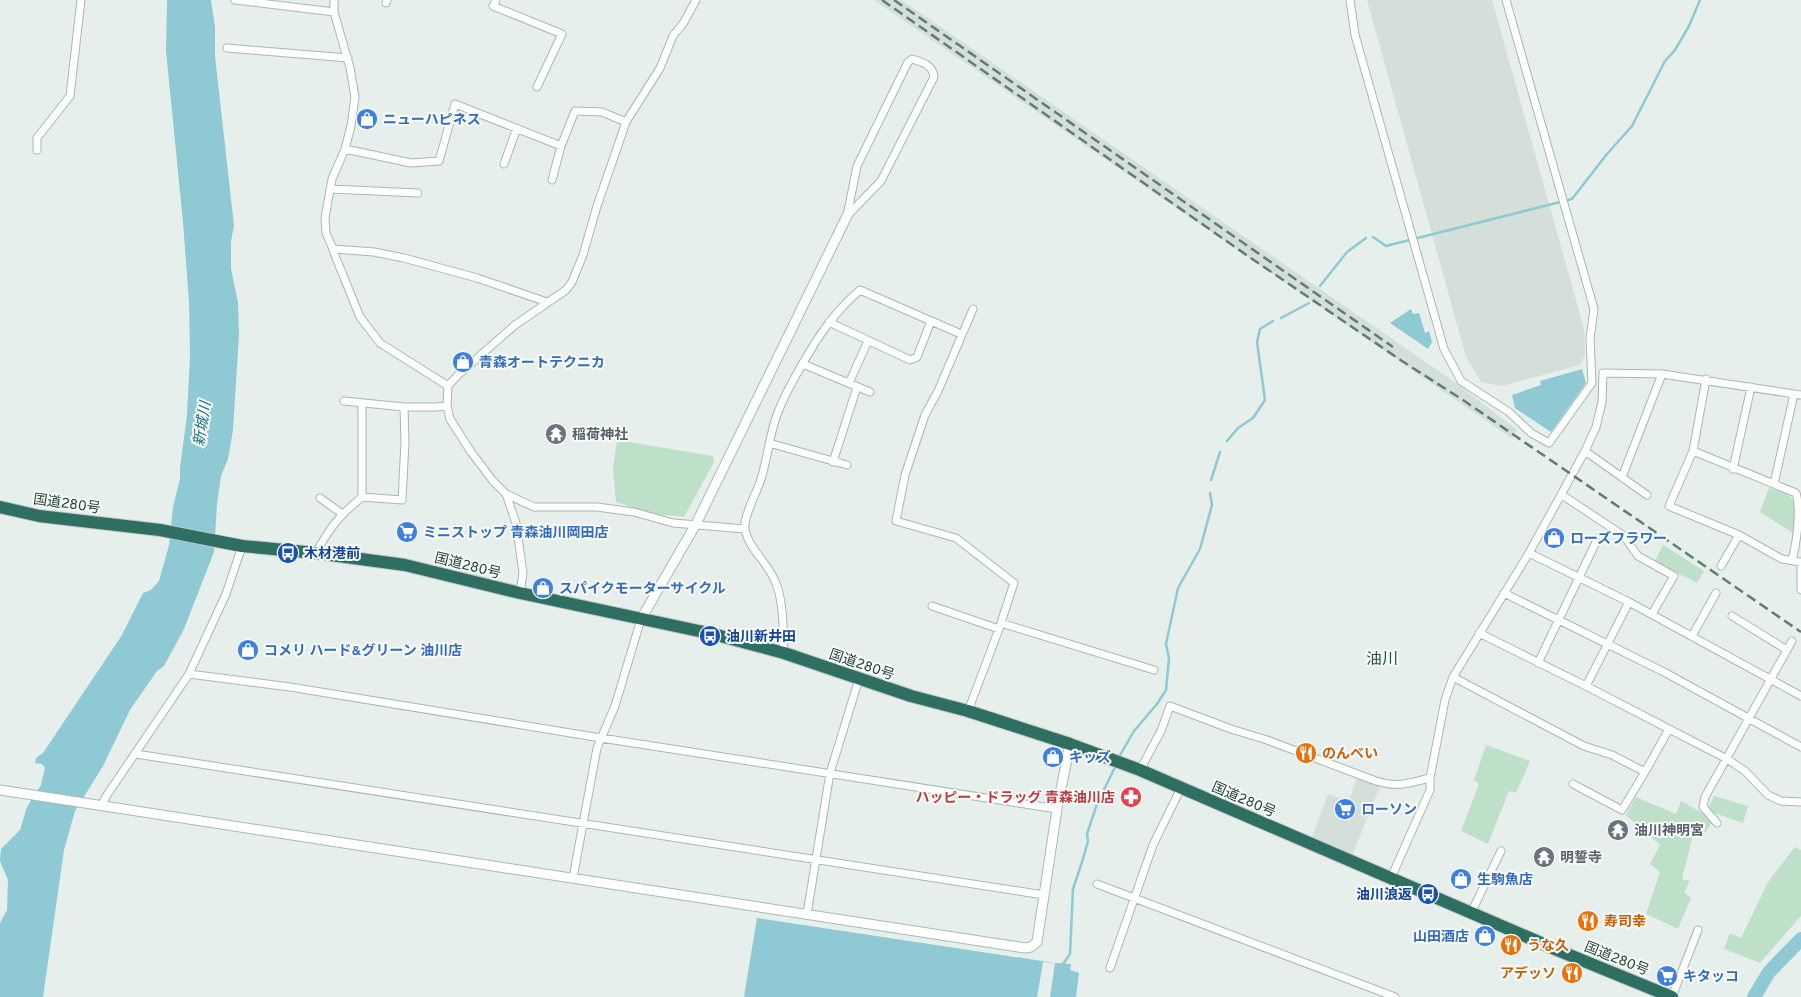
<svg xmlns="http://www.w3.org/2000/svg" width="1801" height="997" font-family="Overpass,'Noto Sans JP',sans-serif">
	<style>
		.built { fill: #d4dfda }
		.green { fill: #bfe0c8 }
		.water { fill: #8ec9d4 }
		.pier { fill: #e6efeb }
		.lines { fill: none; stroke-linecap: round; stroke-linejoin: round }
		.stream { stroke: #8ec9d4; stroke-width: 2.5 }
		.river { stroke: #8ec9d4; stroke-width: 14 }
		.street-casing { stroke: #a8b8b2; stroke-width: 9 }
		.secondary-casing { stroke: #a4bbb3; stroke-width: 11 }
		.highway-casing { stroke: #c2cac8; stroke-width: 14 }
		.street { stroke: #fff; stroke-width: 7 }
		.secondary { stroke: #fff; stroke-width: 9 }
		.highway { stroke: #2f6f62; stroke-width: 12 }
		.rail { stroke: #5f7d75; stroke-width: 2.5; stroke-dasharray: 10 5; stroke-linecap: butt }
		.labels { text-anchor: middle; stroke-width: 4; stroke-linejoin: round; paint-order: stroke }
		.shop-label { font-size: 14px; font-weight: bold; fill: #366cbe; stroke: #f7fbf9; text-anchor: start }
		.worship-label { font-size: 14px; font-weight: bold; fill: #5b616d; stroke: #f7fbf9; text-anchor: start }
		.street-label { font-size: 14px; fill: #24423a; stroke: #f7fbf9 }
		.transit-label { font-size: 14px; font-weight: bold; fill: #164399; stroke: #f7fbf9; text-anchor: start }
		.food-label { font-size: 14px; font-weight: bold; fill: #c56008; stroke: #f7fbf9; text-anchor: start }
		.health-label { font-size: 14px; font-weight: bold; fill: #be3a42; stroke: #f7fbf9; text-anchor: end }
		.water-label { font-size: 15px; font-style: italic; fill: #1c6f80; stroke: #f7fbf9 }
		.quarter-label { font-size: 16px; fill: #1f5548; stroke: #f7fbf9 }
	</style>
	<rect width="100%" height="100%" fill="#e6efeb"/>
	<path class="built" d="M 874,0 L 901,0 L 929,19 L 1456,383 L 1517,430 L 1511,438 Z
		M 1367,0 L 1492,0 L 1584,329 L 1585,355 L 1580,365 L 1502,386 L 1481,382 L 1466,357 Z
		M 1357,778 L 1380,786 L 1352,856 L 1311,840 L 1328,794 L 1349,801 Z"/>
	<path class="green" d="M 617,440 L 713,456 L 714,462 L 684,517 L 655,514 L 616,502 L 613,469 Z
		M 1769,488 C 1775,490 1782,491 1788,495 C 1799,501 1795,523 1793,533 L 1760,512 Z
		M 1663,545 L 1704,571 L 1697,583 L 1655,561 Z
		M 1486,745 L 1530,761 L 1516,793 L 1509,791 L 1488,844 L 1461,831 L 1479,784 L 1474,780 Z
		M 1714,796 L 1748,806 L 1743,823 L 1711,812 L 1708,808 Z
		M 1636,797 L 1676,814 L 1681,801 L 1706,815 L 1712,822 L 1706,832 L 1694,831 L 1682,879 L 1690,881 L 1684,892 L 1691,898 L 1678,929 L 1646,914 L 1660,872 L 1650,864 L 1660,845 L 1626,815 Z
		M 1795,847 L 1801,850 L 1801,916 L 1760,963 L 1724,949 L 1730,933 L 1741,938 L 1768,882 Z"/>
	<path class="water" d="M 167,0 L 211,0 L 215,27 L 215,56 L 234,226 L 231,241 L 231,269 L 238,302 L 239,335 L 233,430 L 228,459 L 221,476 L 217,504 L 214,552 L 184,629 L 164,666 L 157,671 L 130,710 L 103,766 L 75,811 L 64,850 L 43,997 L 0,997 L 0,923 L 7,910 L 8,880 L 0,861 L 1,849 L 20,830 L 27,807 L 41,785 L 45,768 L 42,764 L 35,763 L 36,758 L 43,753 L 122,635 L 143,593 L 151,590 L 159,581 L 169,545 L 173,507 L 180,479 L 180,468 L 187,415 L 190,356 L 189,302 L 183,222 L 166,51 Z
		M 1411,309 L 1413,314 L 1419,313 L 1425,333 L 1429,331 L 1432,342 L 1428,349 L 1390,323 Z
		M 1582,369 L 1586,383 L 1551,432 L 1515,408 L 1512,395 L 1541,385 L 1540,381 Z
		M 757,918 L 1055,963 L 1071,964 L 1070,970 L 1079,973 L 1076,997 L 744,997 Z"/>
	<path class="pier" d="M 1043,962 L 1055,963 L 1050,997 L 1037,997 Z"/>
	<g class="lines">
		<path class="stream" d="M 1373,237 L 1386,246 L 1572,199 L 1607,154 L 1632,126 L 1665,61 L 1675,50 L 1689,26 L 1700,0
			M 1320,286 L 1347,252 L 1366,238
			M 1281,318 L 1309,303
			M 1227,441 L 1238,428 L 1253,418 L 1265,400 L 1257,342 L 1260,329 L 1273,321
			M 1211,480 L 1220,452
			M 1119,757 L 1134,731 L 1157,704 L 1166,690 L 1169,658 L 1166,644 L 1178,588 L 1200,549 L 1212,505 L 1210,493
			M 1063,964 L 1070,954 L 1073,889 L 1083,859 L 1088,841 L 1087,834 L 1097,804 L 1116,765"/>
		<path class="river" d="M 1754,997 L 1769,972 L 1801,939"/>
		<g class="street-casing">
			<path id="street" d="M 235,0 L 334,12
				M 334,0 L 334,12 L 350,68 L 355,97 L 351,126 L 345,149 L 332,179 L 325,218 L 326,233 L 333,249 L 334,253 L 360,317 L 380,343 L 448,386
				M 496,0 L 493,6 L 562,34 L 537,87
				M 696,0 L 684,22 L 673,36 L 660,68 L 626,122 L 597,206 L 583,255 L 572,282 L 566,290 L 515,325 L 458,375 L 448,386 L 447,406 L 450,419 L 471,452 L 493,481 L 506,494 L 534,507 L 597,507 L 634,512 L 673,523 L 745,529
				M 1350,0 L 1355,35 L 1444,349 L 1461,381 L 1509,412 L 1531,433 L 1549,443 L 1592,383 L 1590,338 L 1594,309 L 1506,0
				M 386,3 L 387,0
				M 227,48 L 348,58
				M 912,59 C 922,62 933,65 934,77 L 881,181 L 847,216 L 857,166 L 908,62 Z
				M 345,149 L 411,163 L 439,161 L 455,104 L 561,146
				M 37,150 L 37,138 L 70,96 L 81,0
				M 504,164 L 517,128
				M 552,180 L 561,146 L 575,111 L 602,112 L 626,122
				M 330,189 L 418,193
				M 333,249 L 374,252 L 404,258 L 477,278 L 547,302
				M 829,322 L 910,360 L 917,357 L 931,321
				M 803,364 L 870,392
				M 1706,379 L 1693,451 L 1669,506 L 1739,535 L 1782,559 L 1801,562
				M 849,383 L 868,341
				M 344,401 L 404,407
				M 362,404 L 362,497
				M 769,443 L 847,465
				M 1585,451 L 1647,495
				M 1693,451 L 1796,493 C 1801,510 1797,542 1792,560
				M 833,462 L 857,387
				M 1733,469 L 1751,387
				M 1622,477 L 1662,374
				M 1774,484 L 1794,394
				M 506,494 L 516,523 L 523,573 L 520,593
				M 1562,495 L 1624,536 L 1638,556 L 1674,576 L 1652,614
				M 320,498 L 341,513
				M 316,553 C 330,527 339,516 362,497 L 402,500 L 405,442 L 404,407 L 436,407 L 447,406
				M 1529,553 L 1629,602 L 1801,696
				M 1801,564 L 1801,590
				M 1721,566 L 1739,535
				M 1504,593 L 1664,672 L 1801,747
				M 932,606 L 999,629
				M 1732,616 L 1787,650
				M 1001,623 L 1154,670
				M 1479,633 L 1586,686 L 1727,759 L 1745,771 L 1768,795 L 1781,801 L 1801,802
				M 1692,636 L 1716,593
				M 784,653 C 783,631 784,601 775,581 C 768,563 748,548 745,529 C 743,517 756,494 760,482 C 768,459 769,434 778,412 C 784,397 792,382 800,368 C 817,338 834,312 860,290 L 961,334
				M 1538,663 L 1596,542
				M 189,674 L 290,687 L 601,738 L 1057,809
				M 1453,677 L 1584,746 L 1612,755 L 1645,772
				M 1586,686 L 1629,602
				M 968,711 L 999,629 L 1014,583 L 956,538 L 896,521 L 905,475 L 925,415 L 938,391 L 973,309
				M 136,754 L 1044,895
				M 1140,770 L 1161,731 L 1170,706 L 1231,729 L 1267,740 L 1376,781 C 1399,788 1408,783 1430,778
				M 1573,784 L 1622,810 L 1645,772 L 1669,729
				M 101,806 L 107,795 L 189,674 L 226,594 L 242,546
				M 1717,823 L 1703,807 L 1705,797 L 1792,641
				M 573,878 L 597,748 L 615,706 L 641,619
				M 1391,878 L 1430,790 L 1430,778 L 1445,700 L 1453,677 L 1529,553 L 1585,451 L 1596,427 L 1602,402 L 1603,373 L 1662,374 L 1801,395
				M 1097,884 L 1395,997
				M 1471,913 L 1501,851
				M 807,914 L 830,773 L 859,679
				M 1110,968 L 1153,845 L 1181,788
				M 1672,997 L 1698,930"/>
		</g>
		<g class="secondary-casing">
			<path id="secondary" d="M 641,619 L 696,524 L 847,216
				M 0,790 L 1025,948 L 1031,947 L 1037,942 L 1057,809 L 1070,744"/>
		</g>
		<g class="highway-casing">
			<path id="highway" d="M 0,507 L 39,516 L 160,530 L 242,546 L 316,553 L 405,565 L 520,593 L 713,634 L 784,653 L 911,696 L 968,711 L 1070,744 L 1140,770 L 1562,952 L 1672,997"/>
		</g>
		<use href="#street" class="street"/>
		<use href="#secondary" class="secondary"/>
		<use href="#highway" class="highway"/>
		<path class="rail" d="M 882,0 L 1245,254 L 1402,361 L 1463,400 L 1801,632
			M 894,0 L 1393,347"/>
	</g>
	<defs>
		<g id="shop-disc" transform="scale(1.125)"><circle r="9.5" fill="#3f7fe0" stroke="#f7fbf9"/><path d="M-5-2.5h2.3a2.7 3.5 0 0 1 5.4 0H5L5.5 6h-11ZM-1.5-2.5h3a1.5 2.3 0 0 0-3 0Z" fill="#fff"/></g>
		<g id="temple-disc" transform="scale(1.125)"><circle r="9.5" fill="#6b7280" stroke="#f7fbf9"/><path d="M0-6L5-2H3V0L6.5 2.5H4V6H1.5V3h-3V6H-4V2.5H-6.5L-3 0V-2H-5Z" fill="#fff"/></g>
		<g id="supermarket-disc" transform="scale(1.125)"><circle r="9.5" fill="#3f7fe0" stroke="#f7fbf9"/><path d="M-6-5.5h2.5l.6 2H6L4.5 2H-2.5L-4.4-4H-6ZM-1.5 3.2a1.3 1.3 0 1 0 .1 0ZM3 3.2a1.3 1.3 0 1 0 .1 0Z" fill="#fff"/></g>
		<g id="bus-disc" transform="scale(1.125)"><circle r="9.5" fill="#1a4fb4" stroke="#f7fbf9"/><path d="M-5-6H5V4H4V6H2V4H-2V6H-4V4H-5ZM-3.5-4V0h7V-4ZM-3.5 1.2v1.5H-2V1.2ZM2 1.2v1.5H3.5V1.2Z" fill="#fff"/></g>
		<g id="restaurant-disc" transform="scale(1.125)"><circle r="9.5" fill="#e8710a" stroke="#f7fbf9"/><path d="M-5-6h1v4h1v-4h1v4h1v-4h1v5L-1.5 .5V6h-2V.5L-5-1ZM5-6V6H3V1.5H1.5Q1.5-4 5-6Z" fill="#fff"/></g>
		<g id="pharmacy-disc" transform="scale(1.125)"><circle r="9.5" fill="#e0444e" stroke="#f7fbf9"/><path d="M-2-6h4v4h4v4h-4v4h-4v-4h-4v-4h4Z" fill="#fff"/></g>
	</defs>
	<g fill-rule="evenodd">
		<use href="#shop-disc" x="367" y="119"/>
		<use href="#shop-disc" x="463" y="362"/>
		<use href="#temple-disc" x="556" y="434"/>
		<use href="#supermarket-disc" x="407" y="532"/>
		<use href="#shop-disc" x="1554" y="538"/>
		<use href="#bus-disc" x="288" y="553"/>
		<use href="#shop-disc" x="543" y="588"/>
		<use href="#bus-disc" x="710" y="636"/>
		<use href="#shop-disc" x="248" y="650"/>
		<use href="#restaurant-disc" x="1306" y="753"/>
		<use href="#shop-disc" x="1053" y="757"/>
		<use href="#pharmacy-disc" x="1131" y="797"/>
		<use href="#supermarket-disc" x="1345" y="809"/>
		<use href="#temple-disc" x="1618" y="830"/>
		<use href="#temple-disc" x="1544" y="857"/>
		<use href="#shop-disc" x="1461" y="879"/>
		<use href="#bus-disc" x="1428" y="894"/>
		<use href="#restaurant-disc" x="1588" y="921"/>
		<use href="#shop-disc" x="1485" y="936"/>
		<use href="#restaurant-disc" x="1511" y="945"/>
		<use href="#restaurant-disc" x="1572" y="973"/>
		<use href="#supermarket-disc" x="1667" y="976"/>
	</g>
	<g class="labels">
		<g class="shop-label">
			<text x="383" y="124">ニューハピネス</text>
			<text x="479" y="367">青森オートテクニカ</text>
			<text x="423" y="537">ミニストップ 青森油川岡田店</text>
			<text x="1570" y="543">ローズフラワー</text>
			<text x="559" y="593">スパイクモーターサイクル</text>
			<text x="264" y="655">コメリ ハード&amp;グリーン 油川店</text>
			<text x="1069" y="762">キッズ</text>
			<text x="1361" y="814">ローソン</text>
			<text x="1477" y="884">生駒魚店</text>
			<text x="1469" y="941" text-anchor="end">山田酒店</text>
			<text x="1683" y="981">キタッコ</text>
		</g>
		<g class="worship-label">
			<text x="572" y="439">稲荷神社</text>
			<text x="1634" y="835">油川神明宮</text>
			<text x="1560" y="862">明誓寺</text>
		</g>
		<g class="street-label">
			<text transform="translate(67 503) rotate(8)" y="5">国道280号</text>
			<text transform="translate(468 565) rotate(14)" y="5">国道280号</text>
			<text transform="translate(862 664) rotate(19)" y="5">国道280号</text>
			<text transform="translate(1244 799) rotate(23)" y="5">国道280号</text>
			<text transform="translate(1617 958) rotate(22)" y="5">国道280号</text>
		</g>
		<g class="transit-label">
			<text x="304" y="558">木材港前</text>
			<text x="726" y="641">油川新井田</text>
			<text x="1412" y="899" text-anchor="end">油川浪返</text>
		</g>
		<g class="food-label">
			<text x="1322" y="758">のんべい</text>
			<text x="1604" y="926">寿司幸</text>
			<text x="1527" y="950">うな久</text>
			<text x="1556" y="978" text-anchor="end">アデッソ</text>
		</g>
		<g class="health-label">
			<text x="1115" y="802">ハッピー・ドラッグ 青森油川店</text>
		</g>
		<g class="water-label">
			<text transform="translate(202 424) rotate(-81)" y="5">新城川</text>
		</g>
		<g class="quarter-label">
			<text x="1382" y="664">油川</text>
		</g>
	</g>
</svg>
